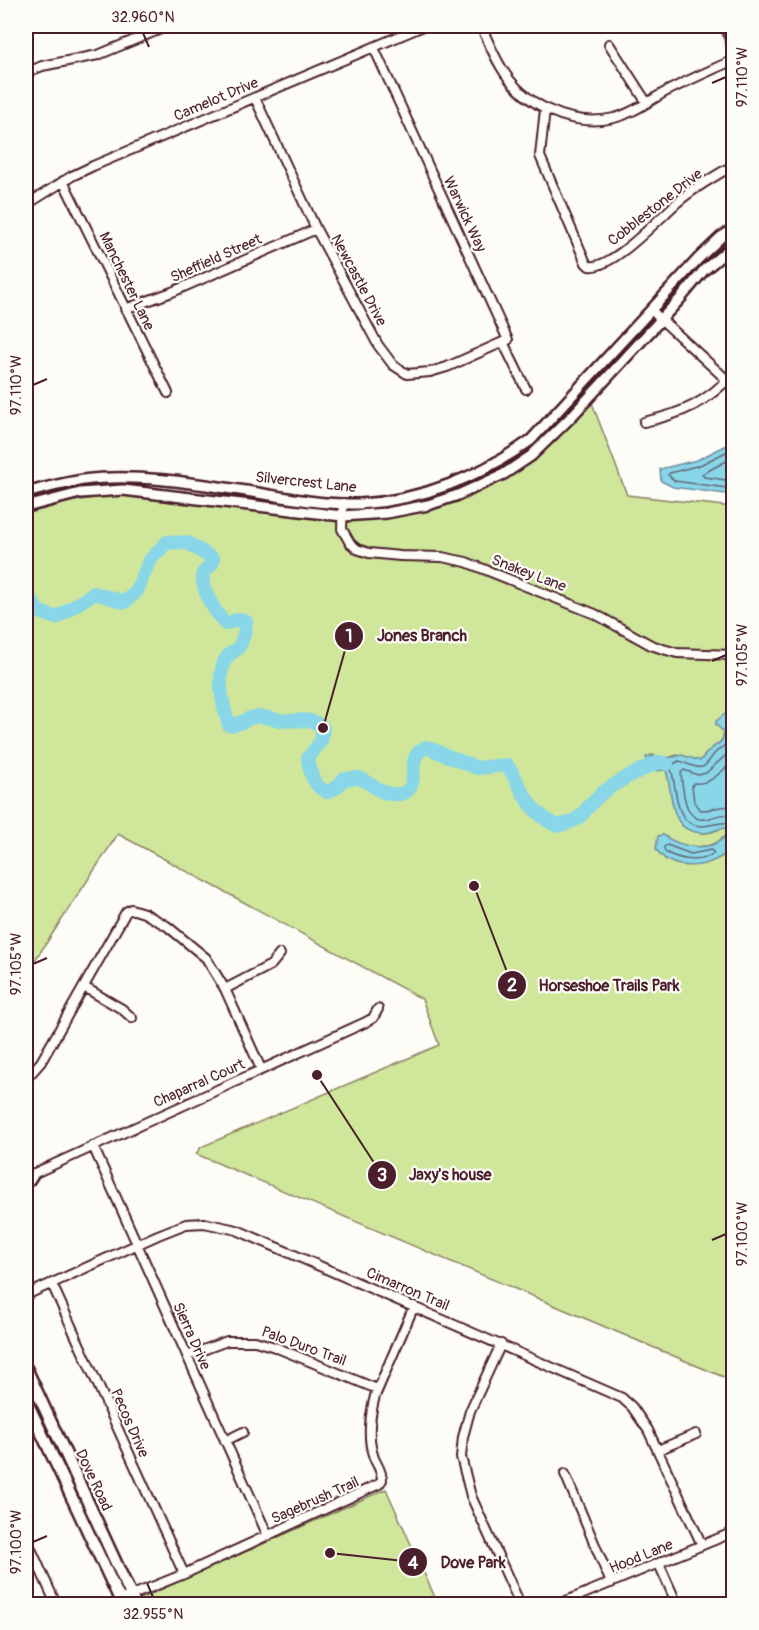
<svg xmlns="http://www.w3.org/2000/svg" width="759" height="1630" font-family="Pangolin,sans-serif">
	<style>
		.green { fill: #cfe69b; stroke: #8c8263; stroke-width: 1.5 }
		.water { fill: #88d6e8; stroke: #6f8d9c; stroke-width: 1.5 }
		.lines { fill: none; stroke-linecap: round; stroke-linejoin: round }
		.shore { stroke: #636877; stroke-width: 1.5 }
		.river { stroke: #88d6e8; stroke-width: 14 }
		.minor-casing { stroke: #4a1f2b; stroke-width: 12 }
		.tertiary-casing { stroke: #4a1f2b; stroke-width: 14 }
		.secondary-casing { stroke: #4a1f2b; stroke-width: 15 }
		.minor { stroke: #fdfcf7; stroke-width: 8 }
		.tertiary { stroke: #fdfcf7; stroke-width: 9 }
		.secondary { stroke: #fdfcf7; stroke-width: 10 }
		.ticks { fill: none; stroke: #4a1f2b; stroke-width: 2 }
		.labels { text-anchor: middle; stroke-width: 4.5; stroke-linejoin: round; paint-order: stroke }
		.street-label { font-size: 15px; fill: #4a1f2b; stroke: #fdfcf7 }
		.leader { fill: none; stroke: #4a1f2b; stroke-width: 2 }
		.callout-dot { fill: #4a1f2b; stroke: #fdfcf7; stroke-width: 2 }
		.mark-label { font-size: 18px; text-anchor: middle; font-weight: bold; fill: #fff }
		.callout-label { font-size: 16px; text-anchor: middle; font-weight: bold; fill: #4a1f2b; stroke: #fdfcf7; stroke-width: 4.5; stroke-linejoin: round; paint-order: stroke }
		.neatline { fill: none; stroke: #4a1f2b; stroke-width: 2 }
		.ticks-label { font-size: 15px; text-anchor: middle; fill: #4a1f2b }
	</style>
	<rect width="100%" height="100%" fill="#fdfcf7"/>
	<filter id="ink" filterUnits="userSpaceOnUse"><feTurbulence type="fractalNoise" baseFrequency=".0167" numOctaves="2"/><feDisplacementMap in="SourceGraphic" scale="12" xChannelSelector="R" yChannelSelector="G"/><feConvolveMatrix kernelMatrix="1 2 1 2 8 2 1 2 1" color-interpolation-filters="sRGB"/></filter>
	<g filter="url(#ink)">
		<path class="green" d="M 592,403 L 627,495 L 733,507 L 734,693 L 732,692 L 731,694 C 738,707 727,717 720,728 L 724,732 C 723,743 718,743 711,749 C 707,752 704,757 700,761 L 677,755 L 668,758 L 651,755 L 661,769 L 666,770 L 681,825 C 691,830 700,835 711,832 C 717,831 720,828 726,828 L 728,832 C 713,854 681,848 663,835 L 665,859 C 690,868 714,867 733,847 L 733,1381 L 196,1154 L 201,1147 L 439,1045 L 422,999 L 118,834 L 26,974 L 26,514 L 69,502 L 111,495 L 164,498 L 328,520 L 370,520 L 425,512 L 467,499 L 525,467 Z
			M 386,1489 L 438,1604 L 142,1604 L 140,1599 Z"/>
		<path class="water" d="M 733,442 L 733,495 L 673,487 L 661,481 L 660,469 L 697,460 Z
			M 733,708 L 733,847 C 714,868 674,875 656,849 L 658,836 L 663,835 C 681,848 714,854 728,832 L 726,828 C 718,828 712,833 703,833 C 667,832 674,795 666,770 L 652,771 L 646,757 L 660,756 L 668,758 L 682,755 L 700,761 C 704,757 707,752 711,749 C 719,743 723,743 724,732 L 716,725 L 716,721 Z"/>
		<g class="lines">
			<path class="shore" d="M 734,448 L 700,465 L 670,473 L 668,475 L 675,481 L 734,489
				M 734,457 L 702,474 L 704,477 L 734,481
				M 734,715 L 725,722 C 734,742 730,741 715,753 C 711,757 708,765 702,767 C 695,769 685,762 679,761 L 670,766 C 678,785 672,824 700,826 C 711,827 718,821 729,823 L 733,830 L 730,841 L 734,844
				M 734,748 L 706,773 L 698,775 L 684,770 L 681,773 C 683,790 684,827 710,818 C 719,815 725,813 734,817
				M 734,762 C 719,771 713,785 694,783 L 692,786 L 694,802 L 700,810 C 712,811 719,804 734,807
				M 667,845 L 691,854 L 711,850 L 714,853 C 701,864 680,860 665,852 L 664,847 Z"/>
			<path class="river" d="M 26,591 L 38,611 L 56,618 L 94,593 L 125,602 L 137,591 L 149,561 L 167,542 L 188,543 L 213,559 L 212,564 L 203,573 C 201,591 214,610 225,624 L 239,619 L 246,622 C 245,631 243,641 238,648 C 235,652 229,653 227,657 C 215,674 223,707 229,725 C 239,726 246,718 255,717 C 263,715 271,719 279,720 C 295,723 310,715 323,728 L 321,741 L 308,758 C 310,773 313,786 327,792 L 337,787 L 344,779 C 348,779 355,777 358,778 C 370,780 376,793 392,794 C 423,797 407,766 418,753 C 420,750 423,749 426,747 L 477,768 L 507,765 C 525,792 525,809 557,826 C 588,819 580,811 601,794 C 619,780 639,771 659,762 L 667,764"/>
			<g class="minor-casing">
				<path id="minor" d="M 481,26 C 487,39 493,54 501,67 C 523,105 571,128 614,118 C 634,113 650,100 667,91 C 689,80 711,70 734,60
					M 725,26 L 734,51
					M 609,44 L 647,103
					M 374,48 L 508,340 L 503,342
					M 26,73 L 42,66 L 98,55 L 168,26
					M 255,98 L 316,229 L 378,345 L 393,365 L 407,374 L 430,372 L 447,367 L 503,342
					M 545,109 L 540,156 L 586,263 L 589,266 C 612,270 661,216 679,201 C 695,187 715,176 734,165
					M 63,181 L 168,393
					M 26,205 L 72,176 L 93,166 L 421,27
					M 125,309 L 172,292 L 316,229
					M 651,310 L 727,380
					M 503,342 L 526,389
					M 644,422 C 684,413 706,403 734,373
					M 343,503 L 342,529 L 350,543 L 357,549 L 369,553 L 400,556 L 442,557 L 466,562 L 595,614 L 651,645 L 663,649 L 677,653 L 734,655
					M 84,987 L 122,1009 L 132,1018
					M 225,989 L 271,965 L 280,954
					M 26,1079 L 41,1062 L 126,912 L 131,909 L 144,913 L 167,926 L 206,958 L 225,989 L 261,1069
					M 93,1146 L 268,1536
					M 30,1181 L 35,1173 L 366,1022 L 373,1018 L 378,1009
					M 52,1284 L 184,1574
					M 26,1295 L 158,1235 L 186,1224 L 204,1223 L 237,1230 L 622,1398 L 632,1407 L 648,1430 L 702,1545
					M 501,1344 L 470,1411 L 463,1437 L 461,1457 L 471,1496 L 520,1604
					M 187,1356 L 227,1341 L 255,1341 L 275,1347 L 377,1389
					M 225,1441 L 243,1432
					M 658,1450 L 696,1434
					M 565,1474 L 611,1583
					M 26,1538 L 56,1604
					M 659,1564 L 677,1604
					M 120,1600 L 184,1574 L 379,1484 L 382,1480 C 382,1471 377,1465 374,1458 C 367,1439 370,1415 375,1396 L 414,1306
					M 559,1604 L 734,1532"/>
			</g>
			<g class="tertiary-casing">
				<path id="tertiary" d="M 26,493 C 44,488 64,483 83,480 C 134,473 195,483 246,491 C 283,497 321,505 359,504 C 421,501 481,476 531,440 L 698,259 L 721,237 L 734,229
					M 26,507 L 80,493 L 123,490 L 342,516 L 387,513 L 428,505 L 458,495 L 504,474 L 531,456 L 571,417 L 680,299 L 704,270 L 734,245"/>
			</g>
			<g class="secondary-casing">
				<path id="secondary" d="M 26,1368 L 135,1604
					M 26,1400 L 122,1604"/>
			</g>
			<use href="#minor" class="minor"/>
			<use href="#tertiary" class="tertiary"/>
			<use href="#secondary" class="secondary"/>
		</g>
	</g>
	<path class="ticks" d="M 143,33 L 149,47M 712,83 L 726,77M 33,385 L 47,379M 712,661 L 726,655M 33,964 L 47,958M 712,1240 L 726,1234M 33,1542 L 47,1536M 147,1583 L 153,1597"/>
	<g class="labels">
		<g class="street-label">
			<text transform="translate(216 99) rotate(-23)" y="5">Camelot Drive</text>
			<text transform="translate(655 207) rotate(-38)" y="5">Cobblestone Drive</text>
			<text transform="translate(465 214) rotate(65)" y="5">Warwick Way</text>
			<text transform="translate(216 258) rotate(-24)" y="5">Sheffield Street</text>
			<text transform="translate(359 280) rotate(62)" y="5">Newcastle Drive</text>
			<text transform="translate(127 281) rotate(64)" y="5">Manchester Lane</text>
			<text transform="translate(306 482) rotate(6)" y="5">Silvercrest Lane</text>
			<text transform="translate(529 573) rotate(21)" y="5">Snakey Lane</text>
			<text transform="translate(199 1083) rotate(-24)" y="5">Chaparral Court</text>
			<text transform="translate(408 1289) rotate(23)" y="5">Cimarron Trail</text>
			<text transform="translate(192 1336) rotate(66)" y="5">Sierra Drive</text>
			<text transform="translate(304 1346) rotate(20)" y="5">Palo Duro Trail</text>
			<text transform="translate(130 1423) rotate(66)" y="5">Pecos Drive</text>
			<text transform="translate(94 1480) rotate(65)" y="5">Dove Road</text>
			<text transform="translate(315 1500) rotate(-24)" y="5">Sagebrush Trail</text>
			<text transform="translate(641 1556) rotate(-22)" y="5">Hood Lane</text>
		</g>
	</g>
	<path class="leader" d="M323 728L349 636M474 886L512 985M317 1075L382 1175M330 1553L413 1562"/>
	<g class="callout-dot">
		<circle cx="323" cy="728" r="6"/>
		<circle cx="474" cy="886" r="6"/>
		<circle cx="317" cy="1075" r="6"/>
		<circle cx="330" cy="1553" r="6"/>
		<circle cx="349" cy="636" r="15"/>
		<circle cx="512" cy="985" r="15"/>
		<circle cx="382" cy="1175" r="15"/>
		<circle cx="413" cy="1562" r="15"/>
	</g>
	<g class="mark-label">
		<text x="349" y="642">1</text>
		<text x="512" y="991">2</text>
		<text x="382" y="1181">3</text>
		<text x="413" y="1569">4</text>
	</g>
	<g class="callout-label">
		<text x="422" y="641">Jones Branch</text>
		<text x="609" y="991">Horseshoe Trails Park</text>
		<text x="450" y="1180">Jaxy's house</text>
		<text x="473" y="1568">Dove Park</text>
	</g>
	<rect width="759" height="1630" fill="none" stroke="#fdfcf7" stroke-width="66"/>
	<rect x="33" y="33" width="693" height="1564" class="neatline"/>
	<g class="ticks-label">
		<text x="143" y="22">32.960°N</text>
		<text transform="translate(742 77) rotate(-90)" y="5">97.110°W</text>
		<text transform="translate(16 385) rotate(-90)" y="5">97.110°W</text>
		<text transform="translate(742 655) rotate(-90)" y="5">97.105°W</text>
		<text transform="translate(16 964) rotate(-90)" y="5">97.105°W</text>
		<text transform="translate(742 1234) rotate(-90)" y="5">97.100°W</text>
		<text transform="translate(16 1542) rotate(-90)" y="5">97.100°W</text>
		<text x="153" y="1619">32.955°N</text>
	</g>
</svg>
